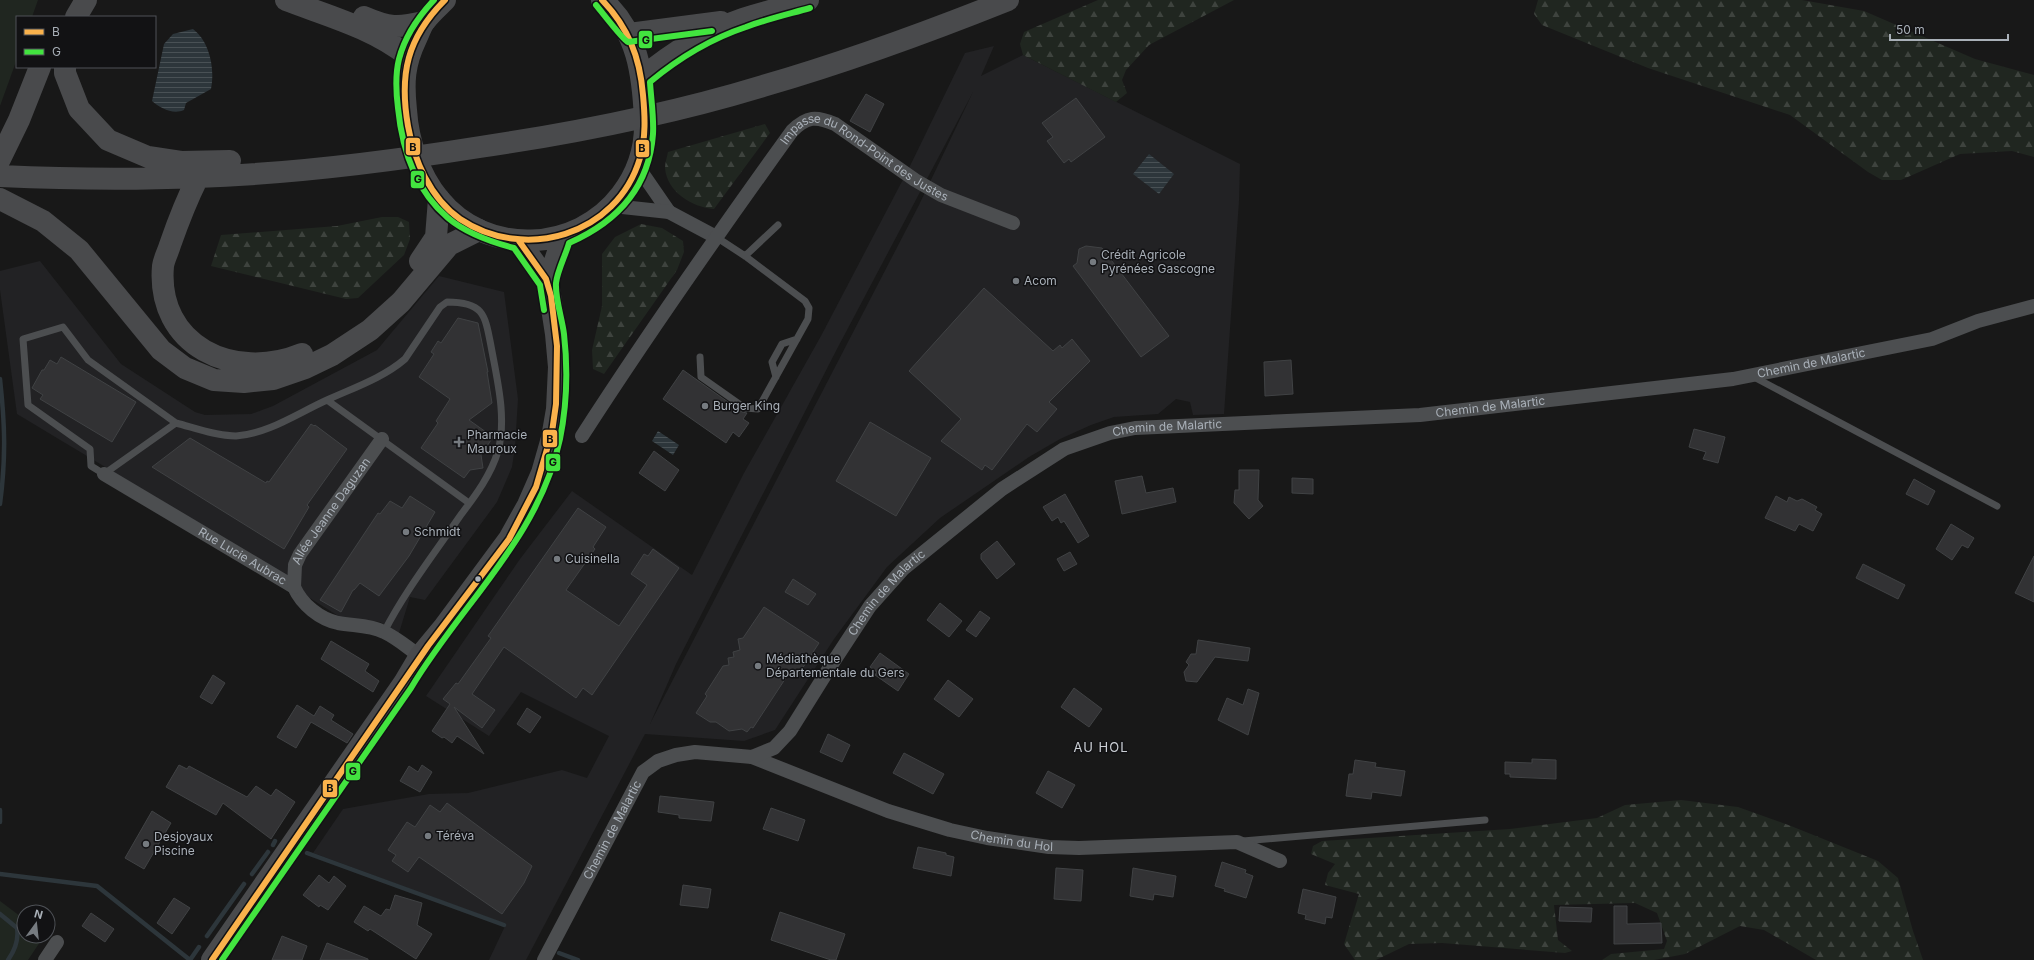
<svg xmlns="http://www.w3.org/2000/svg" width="2034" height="960" font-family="Inter,sans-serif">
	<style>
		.built { fill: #222224; fill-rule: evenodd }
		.forest { fill: url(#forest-firs) }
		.park { fill: #202620 }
		.water { fill: url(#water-rules) }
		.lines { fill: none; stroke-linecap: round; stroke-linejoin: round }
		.stream { stroke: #2d363b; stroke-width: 4.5 }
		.building { fill: #323234; stroke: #404244 }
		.service { stroke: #4c4e50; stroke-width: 7 }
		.minor { stroke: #4c4e50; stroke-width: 14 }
		.primary { stroke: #494a4c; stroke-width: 22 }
		.trunk { stroke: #494a4c; stroke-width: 22 }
		.bus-1-casing { stroke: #121214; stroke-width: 9 }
		.bus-2-casing { stroke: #121214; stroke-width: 9 }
		.bus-1 { stroke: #fab24c; stroke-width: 6 }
		.bus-2 { stroke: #42e43f; stroke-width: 6 }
		.poi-dot { fill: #767b80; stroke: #121214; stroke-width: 1.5 }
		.bus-dot { fill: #a9b0b8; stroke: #121214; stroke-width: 1.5 }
		.labels { text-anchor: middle; stroke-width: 3; stroke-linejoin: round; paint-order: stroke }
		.street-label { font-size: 12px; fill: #a9b0b8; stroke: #121214 }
		.poi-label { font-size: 12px; fill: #a9b0b8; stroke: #121214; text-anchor: start }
		.neighbourhood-label { font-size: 13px; letter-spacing: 1px; fill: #caced4; stroke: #121214 }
		.line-badge { stroke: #121214; stroke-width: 1.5 }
		.pale-badge-label { font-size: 11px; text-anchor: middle; font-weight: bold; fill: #111 }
	</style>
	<defs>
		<pattern id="forest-firs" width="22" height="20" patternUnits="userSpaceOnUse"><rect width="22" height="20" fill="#202620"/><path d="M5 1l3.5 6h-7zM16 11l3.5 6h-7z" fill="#3e433e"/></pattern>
		<pattern id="water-rules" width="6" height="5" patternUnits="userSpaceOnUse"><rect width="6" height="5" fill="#2d363b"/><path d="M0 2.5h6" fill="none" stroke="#495155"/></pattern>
	</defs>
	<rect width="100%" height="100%" fill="#181818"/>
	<path class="built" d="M 994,46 L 981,76 L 1023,55 L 1240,164 L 1239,201 L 1224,414 L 1193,415 L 1190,402 L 1176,399 L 1158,414 L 1114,417 L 1091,425 L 1060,439 L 1029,457 L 940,518 L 887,567 L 834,639 L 775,730 L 744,741 L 645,734 L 526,960 L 489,960 L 506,924 L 313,853 L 343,809 L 429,794 L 468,793 L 562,770 L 587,778 L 609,736 L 521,692 L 489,736 L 426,696 L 520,559 L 572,491 L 692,575 L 744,473 L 821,336 L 909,168 L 965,53 ZM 973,92 L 919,205 L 650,724 L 676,664 L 838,347 Z
		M 40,261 L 121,364 L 195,412 L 205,415 L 251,414 L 273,406 L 377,350 L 439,276 L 504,292 L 518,399 L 515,447 L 512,467 L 497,502 L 425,600 L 410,597 L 399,633 L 380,622 L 343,619 L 305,595 L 300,584 L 17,414 L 0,290 L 0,271 Z"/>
	<path class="forest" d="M 1098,0 L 1234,0 L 1149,45 L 1126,70 L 1122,80 L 1127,93 L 1116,102 L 1023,55 L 1020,44 L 1024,32 Z
		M 1538,0 L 1802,0 L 1864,11 L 1975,59 L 2034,75 L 2034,157 L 2012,151 L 1960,154 L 1901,180 L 1882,180 L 1868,172 L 1790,115 L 1648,68 L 1542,25 L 1534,14 Z
		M 765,124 L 770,133 L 714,209 C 692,207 667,192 665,168 C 665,163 667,157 668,152 Z
		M 382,217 L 398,217 L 409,222 L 410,239 L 404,255 L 358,298 L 346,299 L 211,266 L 221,235 L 337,226 Z
		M 641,224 L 662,228 L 683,241 L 684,252 L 677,270 L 604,374 L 593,369 L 592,350 L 602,306 L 602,254 L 615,237 Z
		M 1681,800 L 1738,807 L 1791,826 L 1878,861 L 1898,878 L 1913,931 L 1923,960 L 1816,960 L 1764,930 L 1740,926 L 1685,954 L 1654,960 L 1602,960 L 1611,954 L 1664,949 L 1667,941 L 1657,913 L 1635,903 L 1554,905 L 1558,940 L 1572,951 L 1565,953 L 1442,943 L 1409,944 L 1376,960 L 1355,960 L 1344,944 L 1359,894 L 1325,885 L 1328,873 L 1335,864 L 1311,854 L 1313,846 L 1322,841 L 1510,829 L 1597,818 L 1625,805 Z"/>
	<path class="park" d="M 0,0 L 38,0 L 32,17 L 17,17 L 17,59 L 0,106 Z
		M 0,901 L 24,919 L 24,936 L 44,936 L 28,960 L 0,960 Z"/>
	<path class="water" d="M 193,29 C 210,42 215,69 211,89 L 186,103 L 184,110 C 173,115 160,108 152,101 L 164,44 L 173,34 Z
		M 1149,154 L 1174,174 L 1159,194 L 1133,174 Z
		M 658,431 L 679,445 L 673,455 L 652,441 Z"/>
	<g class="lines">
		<path class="stream" d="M 0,379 C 5,425 6,458 0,504
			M 0,810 L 0,822
			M 273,845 L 275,841
			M 307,853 L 504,925
			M 0,874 L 97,886 L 190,960 L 199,947
			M 252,874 L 268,852
			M 0,914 L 17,928 C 19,940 15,950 8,960
			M 207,936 L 244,884
			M 559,953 L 578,960"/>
	</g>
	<path class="building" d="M 866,94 L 884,104 L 870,132 L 850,121 Z
		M 1076,98 L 1105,137 L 1071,162 L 1069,159 L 1064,163 L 1047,141 L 1053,137 L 1042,123 Z
		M 1086,246 L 1102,248 L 1169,336 L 1141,357 L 1073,266 L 1077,263 L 1079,249 Z
		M 984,288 L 1053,351 L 1060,345 L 1062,348 L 1072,339 L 1090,361 L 1049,402 L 1057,409 L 1037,432 L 1027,424 L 992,470 L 985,465 L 982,470 L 941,441 L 961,419 L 909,371 Z
		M 458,318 L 478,323 L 488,372 L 487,372 L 492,403 L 469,420 L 493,437 L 481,455 L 483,468 L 470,470 L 464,478 L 421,448 L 438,423 L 436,421 L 450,399 L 419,377 L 434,354 L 431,352 L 438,341 L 441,343 Z
		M 61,357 L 136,402 L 112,442 L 40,399 L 43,395 L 32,388 L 42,370 L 44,370 L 50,360 L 57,364 Z
		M 1291,360 L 1293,394 L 1265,396 L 1264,362 Z
		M 683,370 L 742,412 L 747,413 L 743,419 L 749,423 L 739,437 L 733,432 L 726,443 L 663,399 Z
		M 870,422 L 931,458 L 896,516 L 836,481 Z
		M 311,424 L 314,426 L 315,425 L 347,449 L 307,505 L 309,507 L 284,549 L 152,467 L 190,438 L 266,483 L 267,481 L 269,482 Z
		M 1694,429 L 1725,437 L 1718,463 L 1703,459 L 1706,452 L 1689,447 Z
		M 654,451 L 679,470 L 665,491 L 639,473 Z
		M 1239,470 L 1259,470 L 1258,500 L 1263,506 L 1249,519 L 1234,503 L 1235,490 L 1239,490 Z
		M 1142,476 L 1146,493 L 1173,488 L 1176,502 L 1122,514 L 1115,481 Z
		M 1292,478 L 1313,479 L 1313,494 L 1292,493 Z
		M 1914,479 L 1935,491 L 1928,505 L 1906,494 Z
		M 1065,494 L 1089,536 L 1078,543 L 1064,521 L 1061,523 L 1058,517 L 1052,521 L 1043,507 Z
		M 410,496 L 435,512 L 409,556 L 379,596 L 360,583 L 354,590 L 353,590 L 341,612 L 320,600 L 378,513 L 380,514 L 390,501 L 402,508 Z
		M 1776,496 L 1787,502 L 1789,497 L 1797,501 L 1802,499 L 1817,507 L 1815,510 L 1822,514 L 1813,531 L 1799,524 L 1795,531 L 1765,518 Z
		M 578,508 L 606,527 L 593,547 L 595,549 L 566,590 L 619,626 L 647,585 L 631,574 L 644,554 L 648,556 L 653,549 L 679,568 L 592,695 L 583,688 L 576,698 L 504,647 L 472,694 L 495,710 L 482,728 L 454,707 L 484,754 L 457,736 L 452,743 L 444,737 L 442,738 L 432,731 L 450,704 L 443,699 L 456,683 L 458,684 L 491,638 L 488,636 Z
		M 1951,524 L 1974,538 L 1968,548 L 1962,545 L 1952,560 L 1936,549 Z
		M 997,541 L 1015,564 L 997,579 L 981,559 L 981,554 Z
		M 1070,552 L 1077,564 L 1064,571 L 1057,559 Z
		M 2034,556 L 2034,602 L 2015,593 Z
		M 1863,564 L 1905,585 L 1898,599 L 1856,578 Z
		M 793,579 L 816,594 L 808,605 L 785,592 Z
		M 940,603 L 962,621 L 949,637 L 927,620 Z
		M 764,607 L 819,643 L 798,675 L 791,670 L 753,728 L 751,727 L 747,732 L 742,729 L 729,731 L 716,722 L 710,722 L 696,713 L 707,696 L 705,694 L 723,666 L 729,665 L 728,658 L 734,657 L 733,652 L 740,650 L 738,639 L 743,638 Z
		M 980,611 L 990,618 L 976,637 L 966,630 Z
		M 1198,640 L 1250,648 L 1248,661 L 1215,657 L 1197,682 L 1186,681 L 1184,672 L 1189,665 L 1186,662 L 1191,654 L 1196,654 Z
		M 331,641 L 369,664 L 365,671 L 379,681 L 373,692 L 321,659 Z
		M 880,653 L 909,674 L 898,691 L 875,675 L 877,672 L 870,667 Z
		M 213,675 L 225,683 L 212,704 L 200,697 Z
		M 948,680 L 973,699 L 959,717 L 934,699 Z
		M 1074,688 L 1102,709 L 1089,727 L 1061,707 Z
		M 1248,689 L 1259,693 L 1248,735 L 1218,720 L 1227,698 L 1243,705 Z
		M 297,705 L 314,716 L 320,706 L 334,715 L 331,720 L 353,734 L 347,743 L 311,722 L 296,748 L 277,737 Z
		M 527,708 L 541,717 L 530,733 L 517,724 Z
		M 828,734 L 850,745 L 842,762 L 820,752 Z
		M 904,753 L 944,774 L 933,794 L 893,773 Z
		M 1532,759 L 1556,760 L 1556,779 L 1510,777 L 1510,774 L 1505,774 L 1505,762 L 1532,763 Z
		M 1355,760 L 1376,763 L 1375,767 L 1405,771 L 1401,796 L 1372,792 L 1371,799 L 1346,796 L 1349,774 L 1353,774 Z
		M 179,765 L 187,769 L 189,766 L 247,797 L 256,786 L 271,796 L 276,789 L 295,802 L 271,839 L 223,803 L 216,815 L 166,787 Z
		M 422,765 L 432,772 L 420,792 L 400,781 L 409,766 L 418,772 Z
		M 1048,771 L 1075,785 L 1062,808 L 1036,793 Z
		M 660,796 L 714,802 L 711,821 L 679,818 L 679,815 L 658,812 Z
		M 447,803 L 532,866 L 524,883 L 502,914 L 419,857 L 408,872 L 392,861 L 396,855 L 388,850 L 407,822 L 415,827 L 430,805 L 440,812 Z
		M 771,808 L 805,820 L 798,841 L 763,829 Z
		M 152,811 L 171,823 L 144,869 L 125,858 Z
		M 918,847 L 946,853 L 946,855 L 954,857 L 951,876 L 913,868 Z
		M 1222,862 L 1246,870 L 1245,873 L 1253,876 L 1246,898 L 1224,891 L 1225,889 L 1215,886 Z
		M 1056,868 L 1083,870 L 1081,901 L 1054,899 Z
		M 1133,868 L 1176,876 L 1173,897 L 1154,894 L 1153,900 L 1130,896 Z
		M 319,875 L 329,883 L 334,876 L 346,886 L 328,910 L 320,905 L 319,907 L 303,895 Z
		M 683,885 L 711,889 L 708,908 L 680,905 Z
		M 1303,889 L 1336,897 L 1332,918 L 1326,917 L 1325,924 L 1305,919 L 1306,915 L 1298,913 Z
		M 395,895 L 422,903 L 417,925 L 432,934 L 416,959 L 370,929 L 368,931 L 354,922 L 364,906 L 381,916 L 386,909 L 390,910 Z
		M 174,898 L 190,908 L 172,934 L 157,923 Z
		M 1614,906 L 1627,906 L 1627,924 L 1661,923 L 1662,943 L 1614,944 Z
		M 1560,907 L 1592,908 L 1591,922 L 1559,921 Z
		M 780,912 L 845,934 L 836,960 L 831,960 L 771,940 Z
		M 91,913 L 114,929 L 105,942 L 82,926 Z
		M 282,936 L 307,946 L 302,960 L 272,960 Z
		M 327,943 L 368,959 L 368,960 L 320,960 Z"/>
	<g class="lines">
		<path class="service" d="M 745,256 L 778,225
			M 700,357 L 701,377 L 745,408 L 758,409 L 808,319 L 809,308 L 805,301 L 745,256 L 716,237
			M 1752,376 L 1997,506
			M 776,377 L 772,362 L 782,344 L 797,339
			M 327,400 C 353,388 383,378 405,359 L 440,307 L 447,302 C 484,302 485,315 491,346 C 497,379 507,418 498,451 C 491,475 475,496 460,516 C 434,554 405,591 384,632
			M 176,423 L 88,360 L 63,327 L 23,339 L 28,405 L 90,449 L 91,466 L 104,474 L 176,423 C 195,428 216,436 236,436 C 268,434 298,413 327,400 L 469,503
			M 1243,841 L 1485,820"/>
		<g class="minor">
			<path d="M 638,167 L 669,212"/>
			<path d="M 613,206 L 669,212 L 716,237"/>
			<path id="s1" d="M 582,436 C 649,332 720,231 792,131 C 807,116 816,116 835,124 L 915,180 L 941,195 L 1013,223"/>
			<path id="s2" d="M 104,474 L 294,587 C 302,605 320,619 338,623 C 354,626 370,625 384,632 C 397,638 408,648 420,656"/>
			<path id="s3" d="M 294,587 L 295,565 L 300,554 L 382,439"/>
			<path id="s4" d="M 752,757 L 888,811 L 950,830 L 987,838 L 1049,847 L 1079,848 L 1237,842 L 1280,861"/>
			<path d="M 45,960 L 57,942"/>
			<path id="s5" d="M 544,960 L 643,772 L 658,761 L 676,755 L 695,752 L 752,757 L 774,748 L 790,731 L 830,667 L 870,606 L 903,569 L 1002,489 L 1064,449 L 1110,433 L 1135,428 L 1420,415 L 1733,379 L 1932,339 L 1978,321 L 2034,306"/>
		</g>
		<path class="primary" d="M 445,0 C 438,7 430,14 425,21 C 421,26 419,33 416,39 C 404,64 403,82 406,110 C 408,141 419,175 439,199 C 486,257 577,253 621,195 C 638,173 646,148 645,120 C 643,75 638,31 602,0
			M 629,34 L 721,22
			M 642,78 C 672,53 705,32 743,19 C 764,12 786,7 808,0
			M 519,241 L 548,282
			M 212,960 L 404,683 L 420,656 L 444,627 L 509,539 L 528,505 L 542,473 L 552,438 L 557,409 L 559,367 L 556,334 L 548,282 L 563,237"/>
		<path class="trunk" d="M 286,0 C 328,16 373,28 408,56
			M 76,17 L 86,0
			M 364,17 C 389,28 398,28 424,22
			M 65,67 L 65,73 L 79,109 L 108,140 L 148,157 L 181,162 L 230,161
			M 0,159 L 19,120 L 40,67
			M 0,176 C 66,179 131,180 197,177 C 292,174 386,162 480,147 C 575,133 671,114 763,86 C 846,62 928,32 1008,0
			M 198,177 C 187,199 178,222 170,245 C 168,252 164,259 163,266 C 156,346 234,382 302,354
			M 0,199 L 43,221 L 79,250 L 161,350 L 185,368 L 214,380 L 244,382 L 273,379 L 305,368 L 332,355 L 370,330 L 401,302 L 449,245 L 479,230
			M 420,261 L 436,237 L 439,199"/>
		<g class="bus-1-casing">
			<path id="bus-1" d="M 445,0 C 407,38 399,74 408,126 C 414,160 430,198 460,219 C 524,262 617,236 640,158 C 646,137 645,116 643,95 C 640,57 628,27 602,0
				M 212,960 L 428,646 L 509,539 L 536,487 L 552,432 L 556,404 L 557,346 L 551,296 L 546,279 L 519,241"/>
		</g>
		<g class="bus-2-casing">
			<path id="bus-2" d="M 434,0 C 418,17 405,36 399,59 C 395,75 396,92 398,108 C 402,149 415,190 448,218 C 467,234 491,242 514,248 L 540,285 L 544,310
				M 596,5 C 602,12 623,40 628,42 L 712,31
				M 222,960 L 411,688 C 461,604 539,538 560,439 C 567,404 568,369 564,334 C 562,318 555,298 556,283 C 557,272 566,254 569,243 C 617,222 649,188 653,134 C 654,117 651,99 650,82 C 679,58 710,39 746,27 C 767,19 789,14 810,8"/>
		</g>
		<use href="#bus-1" class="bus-1"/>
		<use href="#bus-2" class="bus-2"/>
	</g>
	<g class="poi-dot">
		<circle cx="1093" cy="262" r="4"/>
		<circle cx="1016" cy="281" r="4"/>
		<circle cx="705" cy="406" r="4"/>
		<path d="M457 436h4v4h4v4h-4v4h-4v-4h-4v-4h4z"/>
		<circle cx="406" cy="532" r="4"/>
		<circle cx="557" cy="559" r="4"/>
		<circle cx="758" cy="666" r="4"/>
		<circle cx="428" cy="836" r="4"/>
		<circle cx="146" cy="844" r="4"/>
	</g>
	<circle class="bus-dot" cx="478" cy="579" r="3.5"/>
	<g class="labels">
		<g class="street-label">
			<text dy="4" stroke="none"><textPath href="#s1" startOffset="454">Impasse du Rond-Point des Justes</textPath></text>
			<text dy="4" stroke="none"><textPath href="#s5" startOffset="1527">Chemin de Malartic</textPath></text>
			<text dy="4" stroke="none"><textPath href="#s5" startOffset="1203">Chemin de Malartic</textPath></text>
			<text dy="4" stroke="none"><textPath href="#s5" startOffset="879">Chemin de Malartic</textPath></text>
			<text dy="4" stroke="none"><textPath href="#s3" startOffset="87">Allée Jeanne Daguzan</textPath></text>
			<text dy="4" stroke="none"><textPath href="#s2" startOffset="161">Rue Lucie Aubrac</textPath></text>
			<text dy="4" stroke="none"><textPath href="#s5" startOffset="543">Chemin de Malartic</textPath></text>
			<text dy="4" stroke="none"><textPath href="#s5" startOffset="147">Chemin de Malartic</textPath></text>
			<text dy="4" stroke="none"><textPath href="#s4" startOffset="274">Chemin du Hol</textPath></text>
		</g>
		<g class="poi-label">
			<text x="1101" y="259">Crédit Agricole<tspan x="1101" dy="14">Pyrénées Gascogne</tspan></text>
			<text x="1024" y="285">Acom</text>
			<text x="713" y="410">Burger King</text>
			<text x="467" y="439">Pharmacie<tspan x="467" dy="14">Mauroux</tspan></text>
			<text x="414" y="536">Schmidt</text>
			<text x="565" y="563">Cuisinella</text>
			<text x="766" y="663">Médiathèque<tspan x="766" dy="14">Départementale du Gers</tspan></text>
			<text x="436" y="840">Téréva</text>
			<text x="154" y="841">Desjoyaux<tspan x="154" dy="14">Piscine</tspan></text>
		</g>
		<g class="neighbourhood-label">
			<text x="1101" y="752">AU HOL</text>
		</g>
	</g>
	<g class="line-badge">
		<rect x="638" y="30" width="15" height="19" rx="4" fill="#42e43f"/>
		<rect x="405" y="137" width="16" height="19" rx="4" fill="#fab24c"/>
		<rect x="635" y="139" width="15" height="19" rx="4" fill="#fab24c"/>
		<rect x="410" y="170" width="15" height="19" rx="4" fill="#42e43f"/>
		<rect x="542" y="429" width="16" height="19" rx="4" fill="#fab24c"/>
		<rect x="545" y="453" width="16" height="19" rx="4" fill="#42e43f"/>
		<rect x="345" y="762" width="16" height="19" rx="4" fill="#42e43f"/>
		<rect x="322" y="779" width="16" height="19" rx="4" fill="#fab24c"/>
	</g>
	<g class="pale-badge-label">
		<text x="646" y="44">G</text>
		<text x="413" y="151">B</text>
		<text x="642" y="152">B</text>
		<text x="418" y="183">G</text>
		<text x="550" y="443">B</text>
		<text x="553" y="466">G</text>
		<text x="353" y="775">G</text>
		<text x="330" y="792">B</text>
	</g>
	<rect x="16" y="16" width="140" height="52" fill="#121214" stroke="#4e5156"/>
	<rect x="24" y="29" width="20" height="6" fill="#fab24c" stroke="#4e5156"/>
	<text x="52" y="36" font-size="12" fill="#a9b0b8">B</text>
	<rect x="24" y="49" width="20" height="6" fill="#42e43f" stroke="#4e5156"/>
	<text x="52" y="56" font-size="12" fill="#a9b0b8">G</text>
	<g transform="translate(36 924) rotate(15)"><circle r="19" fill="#121214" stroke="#4e5156"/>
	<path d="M0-3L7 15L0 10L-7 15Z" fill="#767b80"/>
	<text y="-6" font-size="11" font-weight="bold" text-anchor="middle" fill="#a9b0b8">N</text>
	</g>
	<path d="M1890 34v6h118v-6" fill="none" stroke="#a9b0b8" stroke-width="2"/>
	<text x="1896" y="34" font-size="12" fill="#a9b0b8" stroke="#121214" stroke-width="3" paint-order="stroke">50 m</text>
</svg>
